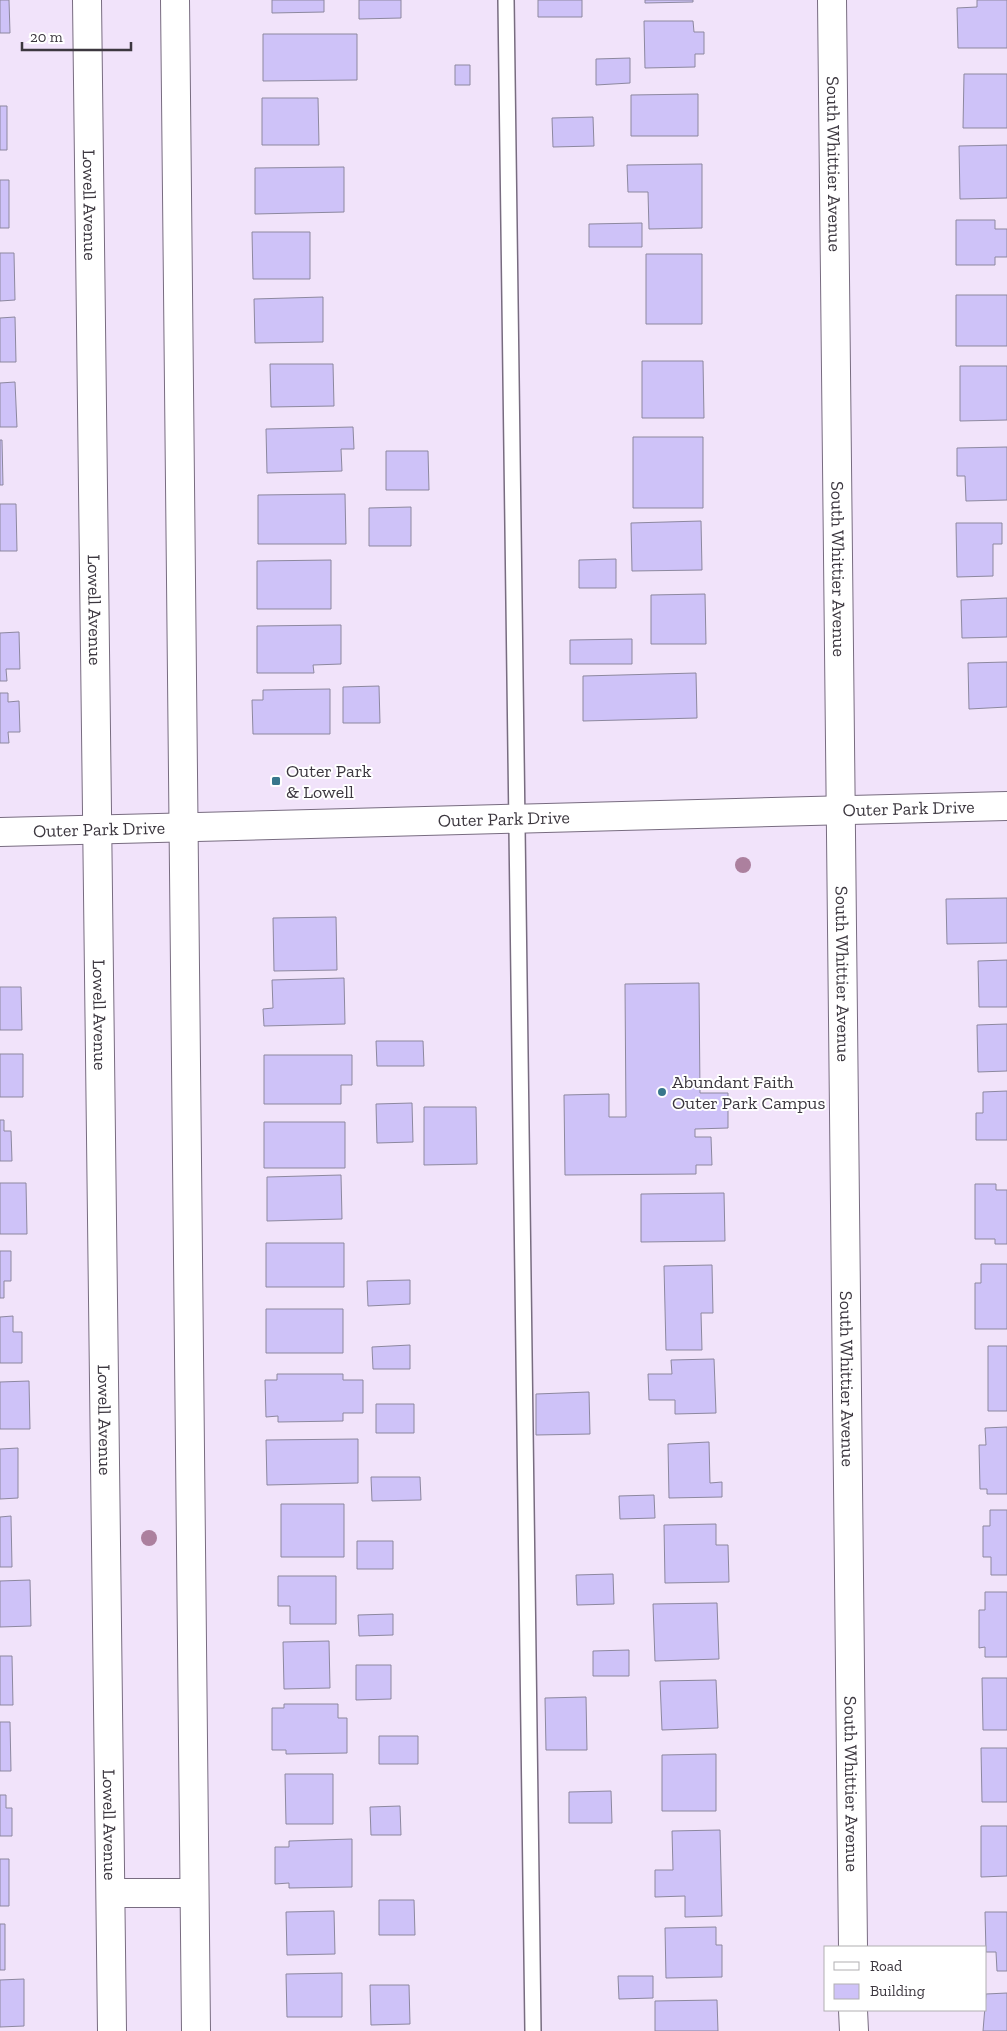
<svg xmlns="http://www.w3.org/2000/svg" width="1007" height="2031" font-family="'Zilla Slab',serif">
	<style>
		.building { fill: #cec2f8; stroke: #8d889f }
		.lines { fill: none; stroke-linecap: round; stroke-linejoin: round }
		.lane-casing { stroke: #786c80; stroke-width: 18 }
		.street-casing { stroke: #786c80; stroke-width: 30 }
		.secondary-casing { stroke: #786c80; stroke-width: 30 }
		.lane { stroke: #fff; stroke-width: 15 }
		.street { stroke: #fff; stroke-width: 28 }
		.secondary { stroke: #fff; stroke-width: 28 }
		.tree { fill: #ac809e }
		.poi-dot { fill: #38778c; stroke: #fff; stroke-width: 2 }
		.labels { text-anchor: middle; stroke-width: 4; stroke-linejoin: round; paint-order: stroke }
		.street-label { font-size: 18px; fill: #3c373f; stroke: #fff }
		.poi-label { font-size: 18px; fill: #3c373f; stroke: #fff; text-anchor: start }
	</style>
	<rect width="100%" height="100%" fill="#f1e3fa"/>
	<path class="building" d="M 0,0 L 9,0 L 10,33 L 0,33 Z
		M 272,0 L 324,0 L 324,12 L 272,13 Z
		M 359,0 L 401,0 L 401,18 L 359,19 Z
		M 538,0 L 582,0 L 582,17 L 538,17 Z
		M 645,0 L 693,0 L 693,2 L 645,3 Z
		M 977,0 L 1007,0 L 1007,48 L 958,48 L 957,8 L 977,7 Z
		M 644,21 L 693,21 L 694,32 L 704,32 L 704,54 L 695,54 L 695,67 L 645,68 Z
		M 263,34 L 357,34 L 357,80 L 263,81 Z
		M 630,58 L 630,83 L 596,85 L 596,59 Z
		M 455,65 L 470,65 L 470,85 L 455,85 Z
		M 964,74 L 1007,74 L 1007,128 L 963,128 Z
		M 698,94 L 698,136 L 631,136 L 631,95 Z
		M 262,98 L 318,98 L 319,145 L 262,145 Z
		M 0,106 L 7,106 L 7,150 L 0,150 Z
		M 593,117 L 594,146 L 553,147 L 552,118 Z
		M 1007,145 L 1007,198 L 960,199 L 959,146 Z
		M 702,164 L 702,228 L 649,229 L 648,192 L 628,192 L 627,165 Z
		M 344,167 L 344,212 L 255,214 L 255,168 Z
		M 0,180 L 9,180 L 9,228 L 0,228 Z
		M 956,220 L 995,220 L 995,229 L 1007,229 L 1007,257 L 995,257 L 995,265 L 956,265 Z
		M 642,223 L 642,247 L 589,247 L 589,224 Z
		M 252,232 L 310,232 L 310,279 L 253,279 Z
		M 0,253 L 14,253 L 15,300 L 0,301 Z
		M 646,254 L 702,254 L 702,324 L 646,324 Z
		M 956,295 L 1007,295 L 1007,346 L 956,346 Z
		M 323,297 L 323,342 L 255,343 L 254,299 Z
		M 15,317 L 16,362 L 0,362 L 0,318 Z
		M 642,361 L 703,361 L 704,418 L 642,418 Z
		M 270,364 L 333,364 L 334,406 L 271,407 Z
		M 960,366 L 1007,366 L 1007,420 L 960,421 Z
		M 15,382 L 17,427 L 0,427 L 0,383 Z
		M 353,427 L 354,449 L 341,449 L 342,471 L 267,473 L 266,429 Z
		M 633,437 L 703,437 L 703,508 L 633,508 Z
		M 0,440 L 2,440 L 3,485 L 0,485 Z
		M 1007,447 L 1007,500 L 966,501 L 965,476 L 957,476 L 957,448 Z
		M 386,451 L 428,451 L 429,490 L 386,490 Z
		M 345,494 L 346,544 L 258,544 L 258,495 Z
		M 0,504 L 16,504 L 17,551 L 0,551 Z
		M 411,507 L 411,546 L 369,546 L 369,508 Z
		M 701,521 L 702,570 L 632,571 L 631,523 Z
		M 956,523 L 1002,523 L 1002,544 L 993,544 L 993,576 L 957,577 Z
		M 616,559 L 616,588 L 579,588 L 579,560 Z
		M 331,560 L 331,609 L 257,609 L 257,561 Z
		M 705,594 L 706,644 L 651,644 L 651,595 Z
		M 1007,598 L 1007,637 L 962,638 L 961,600 Z
		M 341,625 L 341,664 L 313,665 L 314,673 L 257,673 L 257,626 Z
		M 19,632 L 20,669 L 6,669 L 7,681 L 0,681 L 0,633 Z
		M 632,639 L 632,664 L 570,664 L 570,640 Z
		M 1007,662 L 1007,707 L 969,709 L 968,663 Z
		M 696,673 L 697,718 L 583,721 L 583,676 Z
		M 379,686 L 380,723 L 343,723 L 343,687 Z
		M 330,689 L 330,734 L 253,734 L 252,700 L 263,700 L 263,690 Z
		M 0,693 L 8,693 L 8,702 L 19,701 L 20,732 L 8,732 L 9,743 L 0,743 Z
		M 1007,898 L 1007,943 L 947,944 L 946,899 Z
		M 336,917 L 337,970 L 274,971 L 273,918 Z
		M 1007,960 L 1007,1007 L 979,1007 L 978,961 Z
		M 344,978 L 345,1024 L 264,1026 L 263,1009 L 273,1008 L 272,980 Z
		M 699,983 L 700,1093 L 728,1093 L 728,1128 L 695,1129 L 695,1137 L 711,1137 L 712,1165 L 696,1165 L 696,1174 L 565,1175 L 564,1095 L 609,1094 L 609,1117 L 626,1117 L 625,984 Z
		M 0,987 L 21,987 L 22,1030 L 0,1030 Z
		M 1007,1024 L 1007,1071 L 978,1072 L 977,1025 Z
		M 376,1041 L 423,1041 L 424,1066 L 377,1066 Z
		M 0,1054 L 23,1054 L 23,1097 L 0,1097 Z
		M 264,1055 L 352,1055 L 352,1085 L 341,1085 L 341,1104 L 264,1104 Z
		M 1007,1091 L 1007,1140 L 976,1140 L 976,1113 L 983,1113 L 983,1092 Z
		M 412,1103 L 413,1142 L 377,1143 L 376,1104 Z
		M 424,1107 L 476,1107 L 477,1164 L 424,1165 Z
		M 0,1120 L 4,1120 L 4,1131 L 11,1131 L 12,1161 L 0,1161 Z
		M 264,1122 L 345,1122 L 345,1168 L 264,1168 Z
		M 341,1175 L 342,1219 L 267,1221 L 267,1177 Z
		M 0,1183 L 26,1183 L 27,1234 L 0,1234 Z
		M 975,1184 L 996,1184 L 996,1190 L 1007,1190 L 1007,1244 L 995,1244 L 995,1239 L 975,1239 Z
		M 724,1193 L 725,1241 L 641,1242 L 641,1194 Z
		M 266,1243 L 344,1243 L 344,1287 L 266,1287 Z
		M 0,1251 L 11,1251 L 11,1281 L 4,1281 L 4,1298 L 0,1298 Z
		M 981,1264 L 1007,1264 L 1007,1329 L 975,1329 L 975,1283 L 981,1283 Z
		M 712,1265 L 713,1313 L 701,1313 L 702,1350 L 666,1350 L 664,1266 Z
		M 410,1280 L 410,1304 L 368,1306 L 367,1281 Z
		M 266,1309 L 343,1309 L 343,1353 L 266,1353 Z
		M 13,1316 L 13,1332 L 22,1332 L 22,1363 L 0,1363 L 0,1317 Z
		M 410,1345 L 410,1369 L 373,1369 L 372,1347 Z
		M 988,1346 L 1007,1346 L 1007,1411 L 988,1411 Z
		M 714,1359 L 716,1413 L 675,1414 L 675,1400 L 649,1400 L 648,1374 L 672,1374 L 671,1360 Z
		M 277,1374 L 343,1374 L 343,1380 L 363,1380 L 363,1413 L 343,1413 L 343,1421 L 278,1422 L 278,1416 L 266,1417 L 265,1380 L 277,1380 Z
		M 29,1381 L 30,1429 L 0,1429 L 0,1382 Z
		M 589,1392 L 590,1434 L 536,1435 L 536,1394 Z
		M 376,1404 L 414,1404 L 414,1433 L 376,1433 Z
		M 1007,1427 L 1007,1494 L 987,1494 L 987,1489 L 980,1489 L 979,1445 L 986,1445 L 985,1428 Z
		M 358,1439 L 358,1483 L 267,1485 L 266,1440 Z
		M 709,1442 L 710,1483 L 722,1482 L 722,1497 L 669,1498 L 668,1444 Z
		M 18,1448 L 18,1498 L 0,1499 L 0,1449 Z
		M 371,1477 L 420,1477 L 421,1500 L 372,1501 Z
		M 654,1495 L 655,1518 L 620,1519 L 619,1496 Z
		M 281,1504 L 344,1504 L 344,1557 L 281,1557 Z
		M 990,1510 L 1007,1510 L 1007,1575 L 991,1575 L 991,1557 L 983,1557 L 983,1526 L 990,1526 Z
		M 11,1516 L 12,1567 L 0,1567 L 0,1517 Z
		M 716,1524 L 716,1545 L 728,1545 L 729,1582 L 665,1583 L 664,1525 Z
		M 357,1541 L 393,1541 L 393,1569 L 357,1569 Z
		M 613,1574 L 614,1604 L 577,1605 L 576,1575 Z
		M 278,1576 L 336,1576 L 336,1624 L 290,1624 L 290,1606 L 278,1606 Z
		M 30,1580 L 31,1626 L 0,1627 L 0,1581 Z
		M 985,1592 L 1007,1592 L 1007,1657 L 985,1657 L 985,1647 L 979,1648 L 979,1610 L 985,1610 Z
		M 717,1603 L 719,1659 L 655,1661 L 653,1604 Z
		M 393,1614 L 393,1635 L 359,1636 L 358,1615 Z
		M 329,1641 L 330,1688 L 284,1689 L 283,1642 Z
		M 629,1650 L 629,1676 L 593,1676 L 593,1651 Z
		M 0,1656 L 12,1656 L 13,1705 L 0,1705 Z
		M 356,1665 L 391,1665 L 391,1699 L 356,1700 Z
		M 982,1678 L 1007,1678 L 1007,1730 L 983,1730 Z
		M 716,1680 L 718,1728 L 662,1730 L 660,1681 Z
		M 586,1697 L 587,1750 L 546,1750 L 545,1698 Z
		M 284,1704 L 338,1704 L 338,1718 L 347,1718 L 347,1753 L 286,1754 L 286,1750 L 272,1750 L 272,1708 L 284,1708 Z
		M 0,1722 L 10,1722 L 11,1771 L 0,1771 Z
		M 379,1736 L 418,1736 L 418,1764 L 379,1764 Z
		M 981,1748 L 1007,1748 L 1007,1802 L 982,1802 Z
		M 716,1754 L 716,1811 L 662,1811 L 662,1755 Z
		M 285,1774 L 333,1774 L 333,1824 L 286,1824 Z
		M 611,1791 L 612,1823 L 569,1823 L 569,1792 Z
		M 0,1795 L 6,1795 L 6,1808 L 12,1808 L 12,1836 L 0,1836 Z
		M 400,1806 L 401,1835 L 371,1835 L 370,1807 Z
		M 981,1826 L 1007,1826 L 1007,1876 L 981,1877 Z
		M 720,1830 L 722,1916 L 685,1917 L 685,1896 L 655,1897 L 655,1870 L 673,1870 L 672,1831 Z
		M 352,1839 L 352,1887 L 289,1888 L 289,1883 L 275,1884 L 275,1847 L 289,1847 L 289,1841 Z
		M 0,1859 L 9,1859 L 9,1906 L 0,1906 Z
		M 379,1900 L 414,1900 L 415,1935 L 379,1935 Z
		M 334,1911 L 335,1954 L 287,1955 L 286,1912 Z
		M 985,1912 L 1007,1912 L 1007,1971 L 997,1971 L 996,1952 L 986,1952 Z
		M 0,1924 L 5,1924 L 5,1970 L 0,1970 Z
		M 716,1927 L 716,1945 L 722,1945 L 722,1977 L 666,1978 L 665,1928 Z
		M 342,1973 L 342,2017 L 287,2017 L 286,1974 Z
		M 618,1976 L 653,1976 L 653,1998 L 619,1999 Z
		M 24,1979 L 24,2026 L 0,2027 L 0,1980 Z
		M 370,1985 L 409,1985 L 410,2024 L 371,2025 Z
		M 1007,1993 L 1007,2031 L 983,2031 L 986,1994 Z
		M 717,2000 L 718,2031 L 655,2031 L 655,2001 Z"/>
	<g class="lines">
		<g class="lane-casing">
			<path id="lane" d="M 506,0 L 533,2031"/>
		</g>
		<g class="street-casing">
			<g id="street">
				<path id="s1" d="M 87,0 L 112,2031"/>
				<path d="M 175,0 L 196,2031"/>
				<path id="s2" d="M 832,0 L 853,1947"/>
				<path d="M 111,1893 L 194,1893"/>
				<path d="M 853,2010 L 854,2031"/>
			</g>
		</g>
		<g class="secondary-casing">
			<g id="secondary">
				<path id="s3" d="M 0,832 L 1007,806"/>
			</g>
		</g>
		<use href="#lane" class="lane"/>
		<use href="#street" class="street"/>
		<use href="#secondary" class="secondary"/>
	</g>
	<g class="tree">
		<circle cx="743" cy="865" r="8"/>
		<circle cx="149" cy="1538" r="8"/>
	</g>
	<g class="poi-dot">
		<rect x="271" y="776" width="10" height="10" rx="2.5"/>
		<circle cx="662" cy="1092" r="5"/>
	</g>
	<g class="labels">
		<g class="street-label">
			<text dy="6" stroke="none"><textPath href="#s2" startOffset="164">South Whittier Avenue</textPath></text>
			<text dy="6" stroke="none"><textPath href="#s1" startOffset="205">Lowell Avenue</textPath></text>
			<text dy="6" stroke="none"><textPath href="#s2" startOffset="569">South Whittier Avenue</textPath></text>
			<text dy="6" stroke="none"><textPath href="#s1" startOffset="610">Lowell Avenue</textPath></text>
			<text dy="6" stroke="none"><textPath href="#s3" startOffset="909">Outer Park Drive</textPath></text>
			<text dy="6" stroke="none"><textPath href="#s3" startOffset="504">Outer Park Drive</textPath></text>
			<text dy="6" stroke="none"><textPath href="#s3" startOffset="99">Outer Park Drive</textPath></text>
			<text dy="6" stroke="none"><textPath href="#s2" startOffset="974">South Whittier Avenue</textPath></text>
			<text dy="6" stroke="none"><textPath href="#s1" startOffset="1015">Lowell Avenue</textPath></text>
			<text dy="6" stroke="none"><textPath href="#s2" startOffset="1379">South Whittier Avenue</textPath></text>
			<text dy="6" stroke="none"><textPath href="#s1" startOffset="1420">Lowell Avenue</textPath></text>
			<text dy="6" stroke="none"><textPath href="#s2" startOffset="1784">South Whittier Avenue</textPath></text>
			<text dy="6" stroke="none"><textPath href="#s1" startOffset="1825">Lowell Avenue</textPath></text>
		</g>
		<g class="poi-label">
			<text x="286" y="777">Outer Park<tspan x="286" dy="21">&amp; Lowell</tspan></text>
			<text x="672" y="1088">Abundant Faith<tspan x="672" dy="21">Outer Park Campus</tspan></text>
		</g>
	</g>
	<rect x="824" y="1946" width="162" height="65" fill="#ffffff" stroke="#b1afb2"/>
	<rect x="834" y="1962" width="25" height="8" fill="#ffffff" stroke="#b1afb2"/>
	<text x="870" y="1971" font-size="15" fill="#3c373f">Road</text>
	<rect x="834" y="1984" width="25" height="15" fill="#cec2f8" stroke="#b1afb2"/>
	<text x="870" y="1996" font-size="15" fill="#3c373f">Building</text>
	<path d="M22 42v8h109v-8" fill="none" stroke="#3c373f" stroke-width="2.5"/>
	<text x="30" y="42" font-size="15" fill="#3c373f" stroke="#ffffff" stroke-width="4" paint-order="stroke">20 m</text>
</svg>
